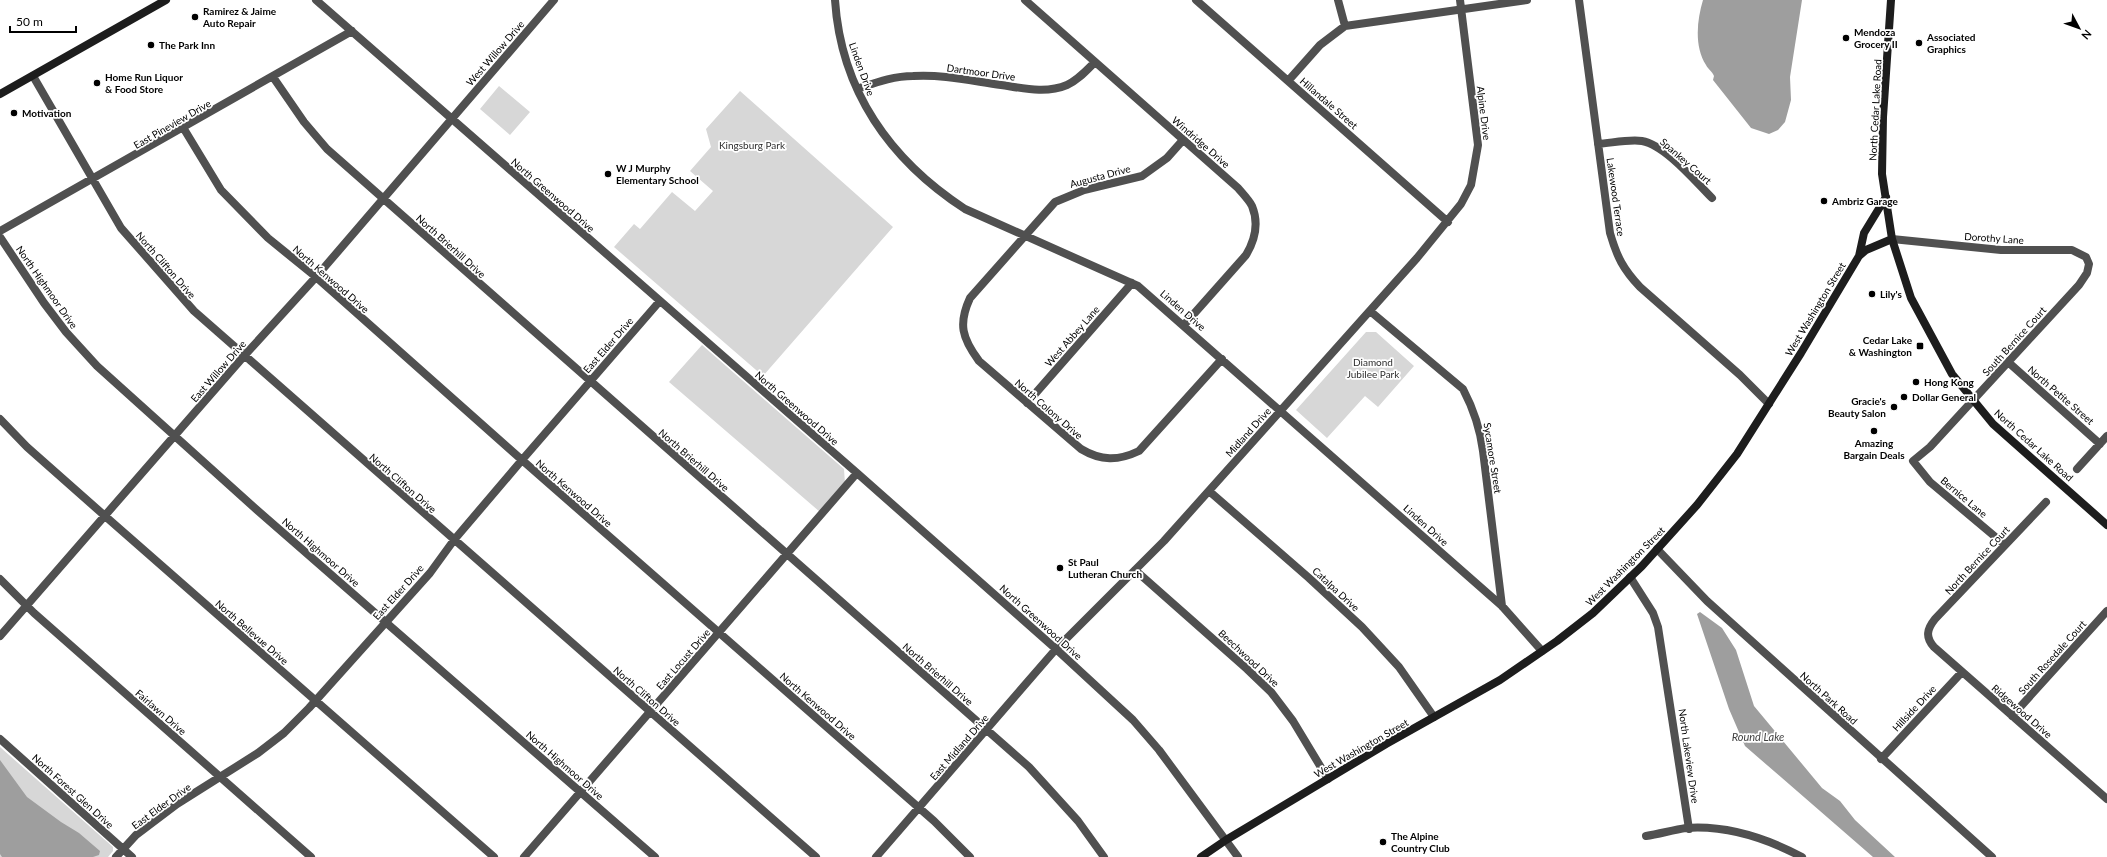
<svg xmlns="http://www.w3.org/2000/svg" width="2107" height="857" font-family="Lato,sans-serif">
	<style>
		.green { fill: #d7d7d7 }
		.water { fill: #9e9e9e }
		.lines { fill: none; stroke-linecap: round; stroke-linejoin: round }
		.minor { stroke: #505050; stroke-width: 8 }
		.secondary { stroke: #1d1d1d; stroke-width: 8 }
		.poi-dot { fill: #000; stroke: #fff; stroke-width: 1.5 }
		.labels { text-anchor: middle; stroke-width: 3.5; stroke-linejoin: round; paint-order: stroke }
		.poi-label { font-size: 10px; font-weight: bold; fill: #000; stroke: #fff; text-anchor: start }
		.street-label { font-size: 10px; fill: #000; stroke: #fff }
		.park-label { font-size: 10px; fill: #2e2e2e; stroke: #fff }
		.water-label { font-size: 11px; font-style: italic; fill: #3f3f3f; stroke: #fff }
	</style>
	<rect width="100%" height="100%" fill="#fff"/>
	<path class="green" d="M 499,86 L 530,112 L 510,135 L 480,109 Z
		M 740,91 L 893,227 L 763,376 L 614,247 L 634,224 L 640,229 L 672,192 L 695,211 L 713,191 L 690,171 L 711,147 L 706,129 Z
		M 1366,332 L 1376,332 L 1414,366 L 1378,407 L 1365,396 L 1327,438 L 1296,410 Z
		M 702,345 L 844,469 L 845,484 L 820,512 L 669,382 Z
		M 0,747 L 113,847 L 113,851 L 108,857 L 0,857 Z"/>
	<path class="water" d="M 1703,0 L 1802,0 L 1790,77 L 1791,100 L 1785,122 L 1778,130 L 1769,134 L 1751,128 L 1713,80 L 1714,76 C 1712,71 1708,69 1706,65 C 1694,46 1697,20 1703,0 Z
		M 1700,612 L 1722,628 L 1736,650 L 1754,706 L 1822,788 L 1840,801 L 1855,820 L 1895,857 L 1873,857 L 1745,746 L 1729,709 L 1697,614 Z
		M 0,760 L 27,797 L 61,822 L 79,833 L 100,851 L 99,855 L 93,857 L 2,857 L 0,854 Z"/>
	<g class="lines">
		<path class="minor" d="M 316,0 L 857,473 L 1056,649 L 1133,720 L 1159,750 L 1238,857
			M 835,0 C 841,91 890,160 965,209 L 1138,286 L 1502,606 L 1542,651
			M 1025,0 L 1238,188 C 1242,193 1249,200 1252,206 C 1259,223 1255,240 1246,255 L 1184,325
			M 1196,0 L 1448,222
			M 1338,0 L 1345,26
			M 1579,0 L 1610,233 C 1617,257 1623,269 1640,287 L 1740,375 L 1769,404
			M 33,76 L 121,228 L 194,311 L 816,857
			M 273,77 L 304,122 L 327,149 L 1029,767 L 1078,821 L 1104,857
			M 1288,81 L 1320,45 L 1345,26 L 1527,0
			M 857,89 C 875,83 893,76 913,76 C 942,74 972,81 1001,85 C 1022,88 1046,94 1067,85 C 1078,80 1086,71 1095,62
			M 184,129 L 221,190 L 268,238 L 316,277 L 522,460 L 934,821 L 970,857
			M 1183,140 L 1167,158 L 1142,176 L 1084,190 L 1055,202 L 970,298 C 958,324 962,338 979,361 L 1081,449 C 1101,461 1118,461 1139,451 L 1222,359
			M 1598,144 C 1612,143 1629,139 1642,141 C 1665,145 1695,181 1712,198
			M 0,231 L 352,31
			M 0,237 L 44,303 L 66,332 L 97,366 L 257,510 L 655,857
			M 1892,239 L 2001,250 L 2072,250 L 2086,257 L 2089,264 L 2087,273 L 2079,285 L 1930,447 L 1913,461 L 1930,482 L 2005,545
			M 1370,311 L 1463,389 C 1474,410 1480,428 1483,451 L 1502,606
			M 2008,362 L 2100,444
			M 1027,403 L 1132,283
			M 0,419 L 27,447 L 105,516 L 494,857
			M 2077,469 L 2107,436
			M 1209,491 L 1309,578 L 1362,627 L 1399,667 L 1434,717
			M 2046,502 L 1935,619 C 1927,629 1925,637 1934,647 L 2107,799
			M 1657,549 L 1707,601 L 1992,857
			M 1135,570 L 1247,669 L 1271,692 L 1293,721 L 1328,779
			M 1630,577 L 1653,613 L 1658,627 L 1689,829
			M 0,579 L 34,613 L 311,857
			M 0,636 L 244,356 L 316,277 L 554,0
			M 2012,716 L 2107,611
			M 0,739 L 132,857
			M 1881,759 L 1962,672
			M 1646,836 C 1659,834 1673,830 1686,828 C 1727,825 1766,838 1802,857
			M 116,857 L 136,835 L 177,804 L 258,753 L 284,733 L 309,708 L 430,573 L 454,540 L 522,460 L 659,302
			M 524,857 L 857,473
			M 876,857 L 1056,649 L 1164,541 L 1417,258 L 1461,204 L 1471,185 L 1478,145 L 1460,0"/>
		<path class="secondary" d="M 1891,0 L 1883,117 L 1882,174 L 1892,239 L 1911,298 L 1952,374 L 1993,424 L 2107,525
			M 0,94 L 166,0
			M 1859,256 L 1864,233 L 1886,197
			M 1201,857 L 1226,840 L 1386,744 L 1500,680 L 1557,641 L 1593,613 L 1642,566 L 1697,505 L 1737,454 L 1801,353 L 1859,256 L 1866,250 L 1892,239"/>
	</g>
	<g class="poi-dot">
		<circle cx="195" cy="17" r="4"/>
		<circle cx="1846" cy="38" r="4"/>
		<circle cx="1919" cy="43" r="4"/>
		<circle cx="151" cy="45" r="4"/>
		<circle cx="97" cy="83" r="4"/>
		<circle cx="14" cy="113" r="4"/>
		<circle cx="608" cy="174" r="4"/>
		<circle cx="1824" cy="201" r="4"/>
		<circle cx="1872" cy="294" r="4"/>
		<rect x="1916" y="342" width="8" height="8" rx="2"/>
		<circle cx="1916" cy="382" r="4"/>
		<circle cx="1904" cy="397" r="4"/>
		<circle cx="1894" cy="407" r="4"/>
		<circle cx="1874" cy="431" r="4"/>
		<circle cx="1060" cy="568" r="4"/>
		<circle cx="1383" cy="842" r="4"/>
	</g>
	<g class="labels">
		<g class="poi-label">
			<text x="203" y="15">Ramirez &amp; Jaime<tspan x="203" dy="12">Auto Repair</tspan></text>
			<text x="1854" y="36">Mendoza<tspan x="1854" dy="12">Grocery II</tspan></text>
			<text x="1927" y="41">Associated<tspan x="1927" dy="12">Graphics</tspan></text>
			<text x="159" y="49">The Park Inn</text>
			<text x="105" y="81">Home Run Liquor<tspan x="105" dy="12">&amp; Food Store</tspan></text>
			<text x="22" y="117">Motivation</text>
			<text x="616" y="172">W J Murphy<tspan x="616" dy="12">Elementary School</tspan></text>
			<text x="1832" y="205">Ambriz Garage</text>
			<text x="1880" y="298">Lily's</text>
			<text x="1912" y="344" text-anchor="end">Cedar Lake<tspan x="1912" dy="12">&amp; Washington</tspan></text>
			<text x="1924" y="386">Hong Kong</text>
			<text x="1912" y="401">Dollar General</text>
			<text x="1886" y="405" text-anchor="end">Gracie's<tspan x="1886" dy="12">Beauty Salon</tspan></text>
			<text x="1874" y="447" text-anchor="middle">Amazing<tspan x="1874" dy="12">Bargain Deals</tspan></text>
			<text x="1068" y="566">St Paul<tspan x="1068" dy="12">Lutheran Church</tspan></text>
			<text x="1391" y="840">The Alpine<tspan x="1391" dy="12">Country Club</tspan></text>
		</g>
		<g class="street-label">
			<text transform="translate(495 53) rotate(-49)" y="4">West Willow Drive</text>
			<text transform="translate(862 69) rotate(70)" y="4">Linden Drive</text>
			<text transform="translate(981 72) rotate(8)" y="4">Dartmoor Drive</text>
			<text transform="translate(1329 103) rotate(41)" y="4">Hillandale Street</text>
			<text transform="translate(1875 110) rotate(-87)" y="4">North Cedar Lake Road</text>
			<text transform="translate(1484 113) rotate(83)" y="4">Alpine Drive</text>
			<text transform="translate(172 124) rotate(-30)" y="4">East Pineview Drive</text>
			<text transform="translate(1201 142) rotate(41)" y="4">Windridge Drive</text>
			<text transform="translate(1686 161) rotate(41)" y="4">Spankey Court</text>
			<text transform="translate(1100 176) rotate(-15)" y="4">Augusta Drive</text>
			<text transform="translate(553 195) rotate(41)" y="4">North Greenwood Drive</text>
			<text transform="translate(1616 197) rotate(82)" y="4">Lakewood Terrace</text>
			<text transform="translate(1994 238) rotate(4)" y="4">Dorothy Lane</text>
			<text transform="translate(451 246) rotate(42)" y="4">North Brierhill Drive</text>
			<text transform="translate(166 265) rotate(49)" y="4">North Clifton Drive</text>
			<text transform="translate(331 279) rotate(41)" y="4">North Kenwood Drive</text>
			<text transform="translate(47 287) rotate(55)" y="4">North Highmoor Drive</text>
			<text transform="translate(1815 309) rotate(-59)" y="4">West Washington Street</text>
			<text transform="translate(1183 310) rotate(41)" y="4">Linden Drive</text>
			<text transform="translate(1072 336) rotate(-49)" y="4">West Abbey Lane</text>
			<text transform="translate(2014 341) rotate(-48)" y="4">South Bernice Court</text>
			<text transform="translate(608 345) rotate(-49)" y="4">East Elder Drive</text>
			<text transform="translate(218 371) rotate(-49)" y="4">East Willow Drive</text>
			<text transform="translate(2061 395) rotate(41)" y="4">North Petite Street</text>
			<text transform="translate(797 408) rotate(41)" y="4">North Greenwood Drive</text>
			<text transform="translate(1049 409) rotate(41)" y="4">North Colony Drive</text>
			<text transform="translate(1248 432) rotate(-48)" y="4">Midland Drive</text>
			<text transform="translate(2034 445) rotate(42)" y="4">North Cedar Lake Road</text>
			<text transform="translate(1493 458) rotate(81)" y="4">Sycamore Street</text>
			<text transform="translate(694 460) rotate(41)" y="4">North Brierhill Drive</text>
			<text transform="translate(403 483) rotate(41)" y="4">North Clifton Drive</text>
			<text transform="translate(574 493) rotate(41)" y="4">North Kenwood Drive</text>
			<text transform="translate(1964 497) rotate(40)" y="4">Bernice Lane</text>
			<text transform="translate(1426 525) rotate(42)" y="4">Linden Drive</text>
			<text transform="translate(321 552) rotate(41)" y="4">North Highmoor Drive</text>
			<text transform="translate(1977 560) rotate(-47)" y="4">North Bernice Court</text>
			<text transform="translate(1625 566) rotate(-45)" y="4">West Washington Street</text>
			<text transform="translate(1336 589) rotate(43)" y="4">Catalpa Drive</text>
			<text transform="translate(398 592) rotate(-48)" y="4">East Elder Drive</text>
			<text transform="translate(1041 622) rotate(42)" y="4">North Greenwood Drive</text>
			<text transform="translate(252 632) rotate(41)" y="4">North Bellevue Drive</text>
			<text transform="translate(2052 657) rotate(-48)" y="4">South Rosedale Court</text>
			<text transform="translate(1249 658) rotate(43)" y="4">Beechwood Drive</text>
			<text transform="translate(683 659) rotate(-49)" y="4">East Locust Drive</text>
			<text transform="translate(938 674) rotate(41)" y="4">North Brierhill Drive</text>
			<text transform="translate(647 696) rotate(41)" y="4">North Clifton Drive</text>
			<text transform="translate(1829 698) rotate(42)" y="4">North Park Road</text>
			<text transform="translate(818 706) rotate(41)" y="4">North Kenwood Drive</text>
			<text transform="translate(1914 708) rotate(-47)" y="4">Hillside Drive</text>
			<text transform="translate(2022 711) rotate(41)" y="4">Ridgewood Drive</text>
			<text transform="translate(161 712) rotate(41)" y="4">Fairlawn Drive</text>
			<text transform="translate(959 747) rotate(-49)" y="4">East Midland Drive</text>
			<text transform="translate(1361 748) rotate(-30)" y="4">West Washington Street</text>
			<text transform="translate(1689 756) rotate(82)" y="4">North Lakeview Drive</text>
			<text transform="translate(565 765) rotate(41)" y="4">North Highmoor Drive</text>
			<text transform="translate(73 791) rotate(42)" y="4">North Forest Glen Drive</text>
			<text transform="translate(161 806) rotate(-36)" y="4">East Elder Drive</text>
		</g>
		<g class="park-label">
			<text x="752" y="149">Kingsburg Park</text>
			<text x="1373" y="366">Diamond<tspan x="1373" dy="12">Jubilee Park</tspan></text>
		</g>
		<g class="water-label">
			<text x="1758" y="741">Round Lake</text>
		</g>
	</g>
	<g transform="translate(2079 28) rotate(131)" stroke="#ffffff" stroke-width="3" paint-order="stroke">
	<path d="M0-3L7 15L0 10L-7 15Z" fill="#000000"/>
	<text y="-6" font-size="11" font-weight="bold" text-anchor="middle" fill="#000000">N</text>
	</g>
	<path d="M10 26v6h66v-6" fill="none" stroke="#000000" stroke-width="2"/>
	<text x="16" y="26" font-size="12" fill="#000000" stroke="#ffffff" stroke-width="3" paint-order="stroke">50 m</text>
</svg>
